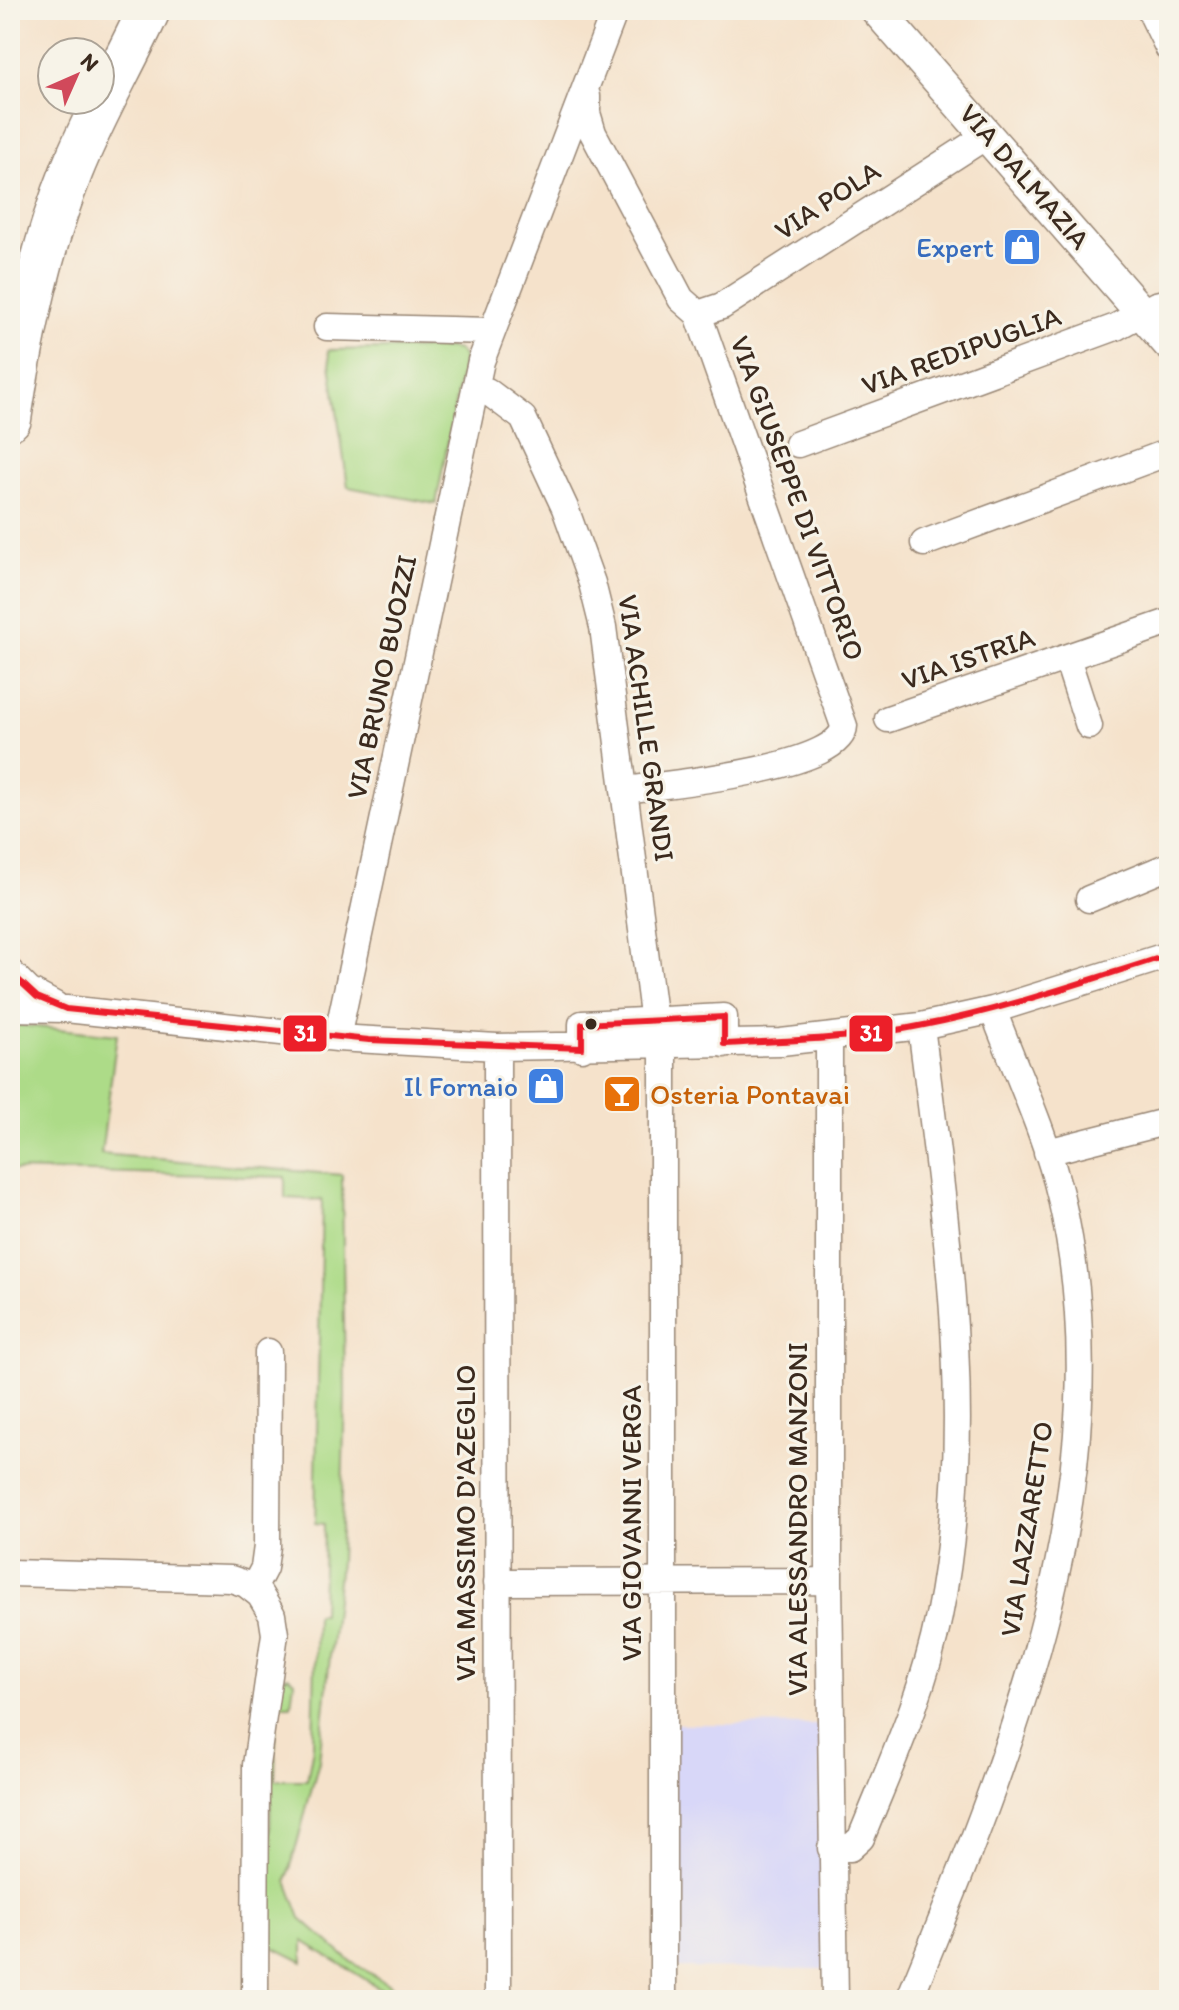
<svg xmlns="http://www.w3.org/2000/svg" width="1179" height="2010" font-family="Itim,sans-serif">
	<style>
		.built { fill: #d8d7f8 }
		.green { fill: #addb88; stroke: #748253; stroke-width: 2 }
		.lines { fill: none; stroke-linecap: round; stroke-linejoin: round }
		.minor-casing { stroke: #988674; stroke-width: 29 }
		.tertiary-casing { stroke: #988674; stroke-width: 35 }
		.primary-casing { stroke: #988674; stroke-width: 45 }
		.minor { stroke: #fff; stroke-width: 26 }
		.tertiary { stroke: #fff; stroke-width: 32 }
		.primary { stroke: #fff; stroke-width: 42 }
		.bus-1-casing { stroke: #f7f3e8; stroke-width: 12 }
		.bus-1 { stroke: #ec1f29; stroke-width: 6 }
		.bus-dot { fill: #3b2a1e; stroke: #f7f3e8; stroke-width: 3 }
		.labels { text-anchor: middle; stroke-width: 6; stroke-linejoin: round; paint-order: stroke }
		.street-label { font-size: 28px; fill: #3b2a1e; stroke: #f7f3e8 }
		.shop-label { font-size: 28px; fill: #366cbe; stroke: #f7f3e8; text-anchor: end }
		.food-label { font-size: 28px; fill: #c56008; stroke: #f7f3e8; text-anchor: start }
		.line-badge { stroke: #f7f3e8; stroke-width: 3 }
		.badge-label { font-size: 22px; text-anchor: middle; font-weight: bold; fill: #fff }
	</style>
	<rect width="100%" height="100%" fill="#f7f3e8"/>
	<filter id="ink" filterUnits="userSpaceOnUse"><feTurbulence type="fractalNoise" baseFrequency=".0125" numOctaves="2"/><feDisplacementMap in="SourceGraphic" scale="16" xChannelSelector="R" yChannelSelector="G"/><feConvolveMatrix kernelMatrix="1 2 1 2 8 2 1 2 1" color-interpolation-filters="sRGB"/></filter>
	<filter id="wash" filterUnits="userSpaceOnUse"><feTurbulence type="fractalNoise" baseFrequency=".006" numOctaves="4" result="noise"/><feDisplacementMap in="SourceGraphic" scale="32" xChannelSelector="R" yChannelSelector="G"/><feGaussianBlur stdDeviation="1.8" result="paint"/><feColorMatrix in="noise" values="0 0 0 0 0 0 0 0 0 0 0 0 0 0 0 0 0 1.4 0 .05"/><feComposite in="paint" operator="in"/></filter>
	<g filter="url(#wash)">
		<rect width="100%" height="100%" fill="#f5e2cb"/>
		<path class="built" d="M 674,1724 L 820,1725 L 825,1969 L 674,1968 Z"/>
		<path class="green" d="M 447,348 L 458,350 L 464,357 L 436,504 L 348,487 L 328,350 Z
			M 17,1025 L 117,1035 L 101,1154 L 342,1175 L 345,1395 L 340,1561 L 319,1761 L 287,1881 L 301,1918 L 350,1961 L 414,2000 L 399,2000 L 303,1941 L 303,1962 L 269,1945 L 271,1751 L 281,1678 L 288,1676 L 294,1681 L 291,1705 L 276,1705 L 275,1780 L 307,1780 L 313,1747 L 316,1614 L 322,1614 L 324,1524 L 315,1523 L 322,1200 L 285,1198 L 285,1177 L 10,1170 L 10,1027 Z"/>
	</g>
	<g filter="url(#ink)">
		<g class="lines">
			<g class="minor-casing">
				<path id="minor" d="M 1150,10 L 1169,49
					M 587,96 L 587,113 L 593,133 L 681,299 L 698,314 L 844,726 C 842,769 662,785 624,790
					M 698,314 L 722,306 L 989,134
					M 327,327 L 491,331
					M 475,388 L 487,391 L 523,418 L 565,508 L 592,583 L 603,627 L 654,1022
					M 798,444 L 1116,327 L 1156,305 L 1169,302
					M 924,543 L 1169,452
					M 1067,658 L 1089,726
					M 888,719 L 1169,622
					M 1089,899 L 1169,866
					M 10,972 L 29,991 L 55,1005
					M 10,1008 L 66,1009 L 337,1038 L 497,1047 L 781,1042 L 921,1026 L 993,1010 L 1169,955
					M 337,1038 L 481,361 L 615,10
					M 829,1038 L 829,1581 L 835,2000
					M 497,1047 L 498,2000
					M 663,1047 L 663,2000
					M 582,1048 L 582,1024 L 724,1017 L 724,1044
					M 1047,1152 L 1169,1121
					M 10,1573 L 231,1579 L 246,1584 L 260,1595 L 272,1615 L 275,1634 L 256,1765 L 255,2000
					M 497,1582 L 829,1581
					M 253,1589 L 264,1568 L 267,1546 L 268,1352
					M 831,1848 L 850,1848 L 861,1838 C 890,1766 924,1693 939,1616 C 978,1422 945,1220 921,1026
					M 909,2000 C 1013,1748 1125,1475 1061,1198 C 1046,1134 1016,1072 993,1010"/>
			</g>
			<g class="tertiary-casing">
				<path id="tertiary" d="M 877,10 L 1169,344"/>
			</g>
			<g class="primary-casing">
				<path id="primary" d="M 10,419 C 23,333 40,251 72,170 C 94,115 124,64 149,10"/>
			</g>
			<use href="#minor" class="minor"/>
			<use href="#tertiary" class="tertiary"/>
			<use href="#primary" class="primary"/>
			<g class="bus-1-casing">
				<path id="bus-1" d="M 10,972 L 37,997 L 66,1009 L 369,1040 L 582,1048 L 582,1024 L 724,1017 L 724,1044 C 790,1040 858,1039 924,1025 C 1007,1009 1088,980 1169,955"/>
			</g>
			<use href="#bus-1" class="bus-1"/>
		</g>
	</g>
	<defs>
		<g id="shop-square" transform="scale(2)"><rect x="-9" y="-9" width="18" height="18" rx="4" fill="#3f7fe0" stroke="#f7f3e8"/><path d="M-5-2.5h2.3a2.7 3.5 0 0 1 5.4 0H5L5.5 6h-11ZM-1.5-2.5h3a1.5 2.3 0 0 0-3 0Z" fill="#fff"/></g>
		<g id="bar-square" transform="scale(2)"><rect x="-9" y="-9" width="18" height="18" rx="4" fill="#e8710a" stroke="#f7f3e8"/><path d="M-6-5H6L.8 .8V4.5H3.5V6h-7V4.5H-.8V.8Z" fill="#fff"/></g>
	</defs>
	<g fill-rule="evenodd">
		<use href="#shop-square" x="1022" y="247"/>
		<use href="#shop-square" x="546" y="1086"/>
		<use href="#bar-square" x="622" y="1094"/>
	</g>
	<circle class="bus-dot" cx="591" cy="1024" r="7"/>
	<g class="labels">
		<g class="street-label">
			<text transform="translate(1025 176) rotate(49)" y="10">VIA DALMAZIA</text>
			<text transform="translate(827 200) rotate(-33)" y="10">VIA POLA</text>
			<text transform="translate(961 350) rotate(-20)" y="10">VIA REDIPUGLIA</text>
			<text transform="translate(798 498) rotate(70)" y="10">VIA GIUSEPPE DI VITTORIO</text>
			<text transform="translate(968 658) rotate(-19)" y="10">VIA ISTRIA</text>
			<text transform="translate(381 677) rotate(-78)" y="10">VIA BRUNO BUOZZI</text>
			<text transform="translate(647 728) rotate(82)" y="10">VIA ACHILLE GRANDI</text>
			<text transform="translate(797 1519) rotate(-90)" y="10">VIA ALESSANDRO MANZONI</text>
			<text transform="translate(465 1523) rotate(-90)" y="10">VIA MASSIMO D'AZEGLIO</text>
			<text transform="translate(631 1523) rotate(-90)" y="10">VIA GIOVANNI VERGA</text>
			<text transform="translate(1026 1529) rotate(-81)" y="10">VIA LAZZARETTO</text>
		</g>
		<g class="shop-label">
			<text x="994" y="257">Expert</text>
			<text x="518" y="1096">Il Fornaio</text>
		</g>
		<g class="food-label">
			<text x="650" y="1104">Osteria Pontavai</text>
		</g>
	</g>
	<g class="line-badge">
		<rect x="282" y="1014" width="46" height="39" rx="8" fill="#ec1f29"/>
		<rect x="848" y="1014" width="46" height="39" rx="8" fill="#ec1f29"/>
	</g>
	<g class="badge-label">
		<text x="305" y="1041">31</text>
		<text x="871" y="1041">31</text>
	</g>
	<rect width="1179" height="2010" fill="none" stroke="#f7f3e8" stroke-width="40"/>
	<g transform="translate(76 76) rotate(45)"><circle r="38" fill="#f7f3e8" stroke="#aca397" stroke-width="2"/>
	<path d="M0-6L14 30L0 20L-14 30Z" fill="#d1495b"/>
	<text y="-12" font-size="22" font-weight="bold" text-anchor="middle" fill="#3b2a1e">N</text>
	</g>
</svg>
